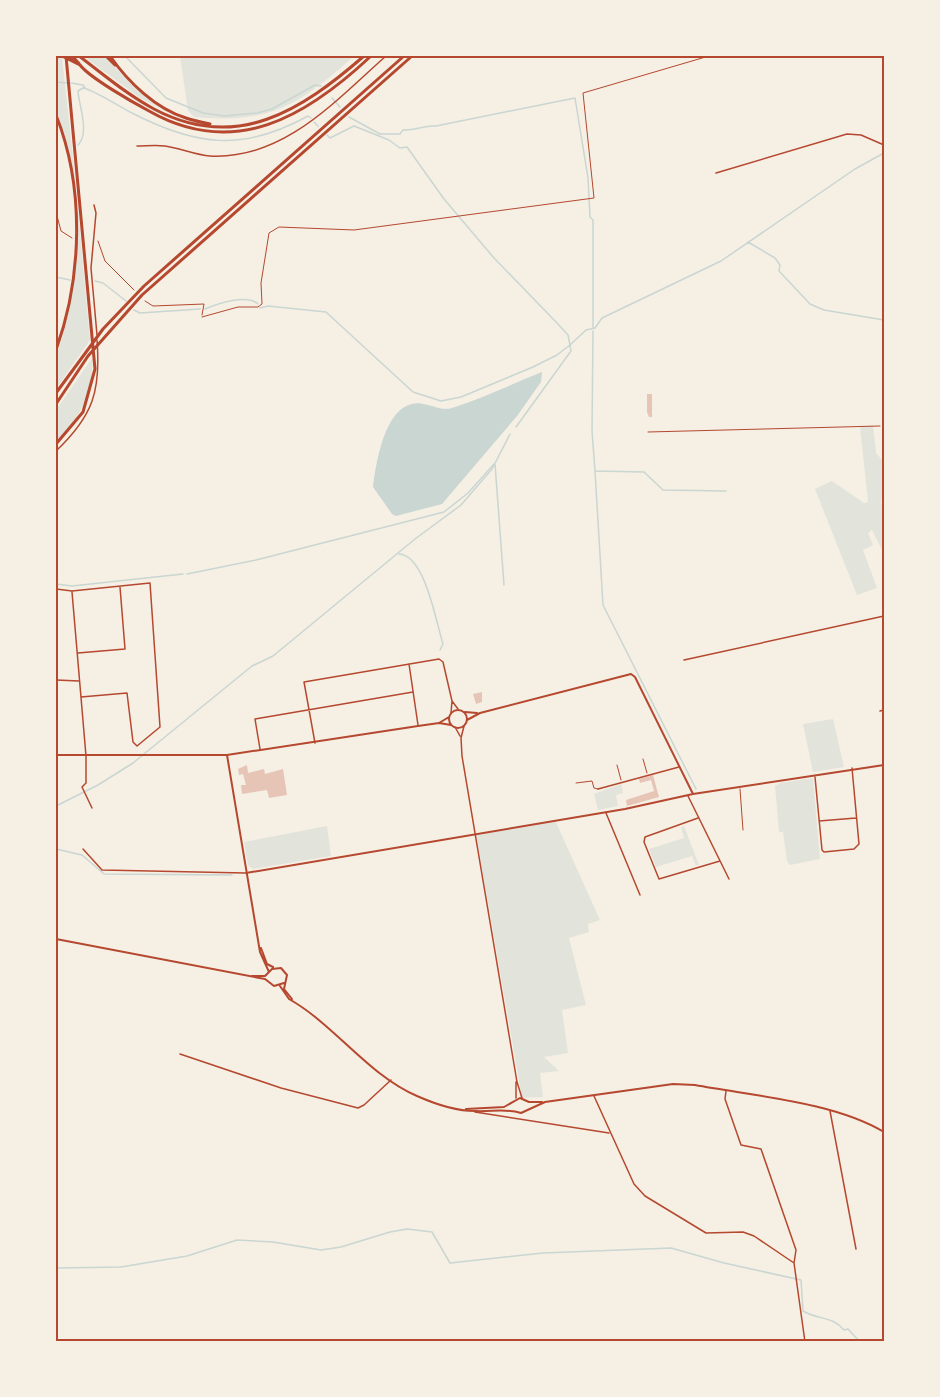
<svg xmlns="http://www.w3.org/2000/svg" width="940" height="1397" font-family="Barlow,sans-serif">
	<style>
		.green { fill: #e2e4dc }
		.water { fill: #c9d6d2 }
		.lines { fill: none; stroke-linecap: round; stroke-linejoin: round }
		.stream { stroke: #c9d6d2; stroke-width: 1.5 }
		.building { fill: #e6c5b7 }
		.path { stroke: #b5482f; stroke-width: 1 }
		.service { stroke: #b5482f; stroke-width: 1 }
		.minor { stroke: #b5482f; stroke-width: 1.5 }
		.tertiary { stroke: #b5482f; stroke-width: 2 }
		.motorway { stroke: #b5482f; stroke-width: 3 }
		.neatline { fill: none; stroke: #b5482f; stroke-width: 2 }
	</style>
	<rect width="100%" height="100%" fill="#f6efe4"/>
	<path class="green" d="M 56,56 L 62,57 L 76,185 L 67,142 L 56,110 Z
		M 83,56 L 105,56 L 132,85 L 161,109 L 140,98 Z
		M 180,56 L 354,56 C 298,106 270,124 194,117 L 188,111 Z
		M 78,209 L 90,340 L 56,389 L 56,357 L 66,324 L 75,277 Z
		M 92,358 C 95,391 79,419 56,442 L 56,410 Z
		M 873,425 L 876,453 L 884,462 L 884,499 L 881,500 L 884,518 L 884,554 L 872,530 L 868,533 L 873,545 L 863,550 L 877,588 L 857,595 L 815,489 L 832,481 L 864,503 L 868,502 L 860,427 Z
		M 833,719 L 844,767 L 813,772 L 803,724 Z
		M 813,778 L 820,859 L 790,865 L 787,861 L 783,832 L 779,832 L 775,786 L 780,783 Z
		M 621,784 L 623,793 L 616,795 L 618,806 L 598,810 L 594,794 Z
		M 555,820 L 600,920 L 588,924 L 589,932 L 569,938 L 586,1005 L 562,1010 L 568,1053 L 544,1057 L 559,1071 L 540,1073 L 543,1097 L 522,1098 L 476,834 Z
		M 327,826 L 331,856 L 253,869 L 248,865 L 244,842 Z
		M 684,826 L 699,865 L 696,866 L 692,856 L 656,867 L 649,849 L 684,838 L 681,827 Z"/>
	<path class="water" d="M 542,372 L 541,382 L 517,416 L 442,504 L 396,516 L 392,514 L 373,487 C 376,464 384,410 412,404 C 425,400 438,412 452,408 C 483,398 512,384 542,372 Z"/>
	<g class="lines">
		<path class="stream" d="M 125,56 L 166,98 L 203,113 L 224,116 L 257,113 L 272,109 L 315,85 L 321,86
			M 56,82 L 67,83
			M 71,83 L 83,85 L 85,88
			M 332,98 L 340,107
			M 349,117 L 380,134 L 400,134 L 403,130 C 416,131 423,125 436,126 L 575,98 L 588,178 L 590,217 L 593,220 L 593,327
			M 314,122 L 318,126
			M 78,145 C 90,133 79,106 78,91 L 83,88 C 94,90 120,107 132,113 C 196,146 243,152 308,116 L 311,118
			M 748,242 L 775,258 L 780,265 L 779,271 L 810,304 L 824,310 L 884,320
			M 56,277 L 70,280
			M 95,281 L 103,283 L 126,301
			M 260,308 L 268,306 L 326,312 L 413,392 L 441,401 L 461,397 L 533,367 L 557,355 L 570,345 L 568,335 L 557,323 L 494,258 L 444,199 L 407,147 L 400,148 L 389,140 L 354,126 L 330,138 L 327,135
			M 205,309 C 219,303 247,294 258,304
			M 134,310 L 140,313 L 200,309
			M 593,331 L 592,431 L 595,471 L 644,472 L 663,490 L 726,491
			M 516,427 L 571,351 L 570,345 L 586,330 L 595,328 L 602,318 L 721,261 L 855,169 L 884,153
			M 495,464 L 504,585
			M 595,471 L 603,605 L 696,789
			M 399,554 C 425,555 436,622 443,644 L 440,650
			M 187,574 L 256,560 L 444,512 L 468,493 L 494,464
			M 56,584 L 72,586 L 183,574
			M 56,806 L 98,785 L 133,763 L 252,666 L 273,656 L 415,539 L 461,505 L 492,469 L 510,434
			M 56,849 L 82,855 L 104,874 L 232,875
			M 56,1268 L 121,1267 L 187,1256 L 237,1240 L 273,1242 L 321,1250 L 341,1247 L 390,1232 L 407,1229 L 432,1232 L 450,1263 L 543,1253 L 671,1248 L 724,1263 L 801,1280 L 803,1311 C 818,1320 833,1316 844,1330 L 848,1329 L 860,1342"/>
	</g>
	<path class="building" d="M 647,394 L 652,394 L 652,417 L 649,417 L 647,412 Z
		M 482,692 L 482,702 L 476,704 L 473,694 Z
		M 247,765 L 248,773 L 264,769 L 265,774 L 283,769 L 287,795 L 269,798 L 267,790 L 242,794 L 241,785 L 246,785 L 243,774 L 239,775 L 238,769 Z
		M 653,775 L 659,797 L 627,806 L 626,800 L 654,791 L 651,780 L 640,783 L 639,779 Z"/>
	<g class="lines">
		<path class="path" d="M 56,212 L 61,231 L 72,238
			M 98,241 L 105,261 L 134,290
			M 145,301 L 153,306 L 204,304 L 202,315
			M 202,317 L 238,307 L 258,307 L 262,304 L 261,283 L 269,233 L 279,227 L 354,230 L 594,198 L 583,93 L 709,56
			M 648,432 L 880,426"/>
		<path class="service" d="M 643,759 L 647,773
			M 617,765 L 621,780
			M 576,783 L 592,781 L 594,788 L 598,789
			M 740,789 L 743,830"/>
		<path class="minor" d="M 137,146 C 146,146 156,145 165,146 C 180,148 195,155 210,156 C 284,160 336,100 386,56
			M 716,173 L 847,134 L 861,135 L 884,145
			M 94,205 L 96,213 L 91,268 L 97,335
			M 883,426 L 884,426
			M 56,451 C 93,416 101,391 97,340
			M 56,589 L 72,591 L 150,583 L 160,727 L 137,746 L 133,742 L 127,693 L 81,697
			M 72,592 L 86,756 L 86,783 L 82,787 L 92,808
			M 78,653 L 125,649 L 120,587
			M 684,660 L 884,616
			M 409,664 L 418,725
			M 56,680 L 79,681
			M 452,701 L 458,709
			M 880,711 L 884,710
			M 464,726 L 461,738 L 462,756 L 517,1082 L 522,1098
			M 455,727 L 460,736
			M 315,743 L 304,682 L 439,659 L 443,662 L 452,701 L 451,713
			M 260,749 L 255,719 L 413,692
			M 815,777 L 822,850 L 824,852 L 854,849 L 859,844 L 852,768
			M 598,789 L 679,767
			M 688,796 L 729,879
			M 606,813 L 640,895
			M 698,818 L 645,837 L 644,842 L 659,879 L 720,861
			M 819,821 L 856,818
			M 83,849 L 102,870 L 245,873
			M 180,1054 L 281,1088 L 358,1108 L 364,1105 L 391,1080
			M 726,1091 L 725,1099 L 741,1145 L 761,1149 L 796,1250 L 794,1263
			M 594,1096 L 634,1184 L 645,1196 L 706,1233 L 743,1232 L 754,1236 L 794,1263 L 805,1342
			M 516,1098 L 516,1082
			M 830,1111 L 856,1249
			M 475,1112 L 609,1133"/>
		<path class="tertiary" d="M449 719a9 9 0 1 1 18 0a9 9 0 1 1-18 0Z
			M 465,712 L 477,713
			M 467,720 L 480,713 L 631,674 L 635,677 L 693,794
			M 439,723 L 449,717
			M 56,755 L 227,755 L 418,726 L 439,723 L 451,725
			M 227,755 L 260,952 L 269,972
			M 246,873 L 625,809 L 693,794 L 884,765
			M 56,939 L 265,979 L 274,986 L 284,983
			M 261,948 L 267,964 L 273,967
			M 252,976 L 265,976 L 272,969 L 281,968 L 287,975 L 284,989 L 292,999
			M 280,986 L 289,999 C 335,1025 368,1075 417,1096 C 435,1104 456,1111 475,1111 C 492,1112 505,1108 521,1113 L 545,1102 L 673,1084 L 695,1085 C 754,1096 834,1102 884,1132
			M 466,1109 L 504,1107 L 520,1098 L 529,1102 L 542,1102"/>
		<path class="motorway" d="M 62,56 L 80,65
			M 66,56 L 80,65
			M 71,56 C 76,59 77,61 80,65 C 90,78 134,103 149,111 C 235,160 307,116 371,56
			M 79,56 C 103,74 127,95 154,109 C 237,153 302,110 364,56
			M 106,56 L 115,65
			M 110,56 C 128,82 156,109 186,118 C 194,121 202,122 210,124
			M 56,115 C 85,188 82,278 56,350
			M 56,393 L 103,329 L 144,286 L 404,56
			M 56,404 L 88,356 L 142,295 L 412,56
			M 56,444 L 83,412 L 95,369 L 66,56"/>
	</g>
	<rect width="940" height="1397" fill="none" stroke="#f6efe4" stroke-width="114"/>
	<rect x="57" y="57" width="826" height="1283" class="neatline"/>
</svg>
